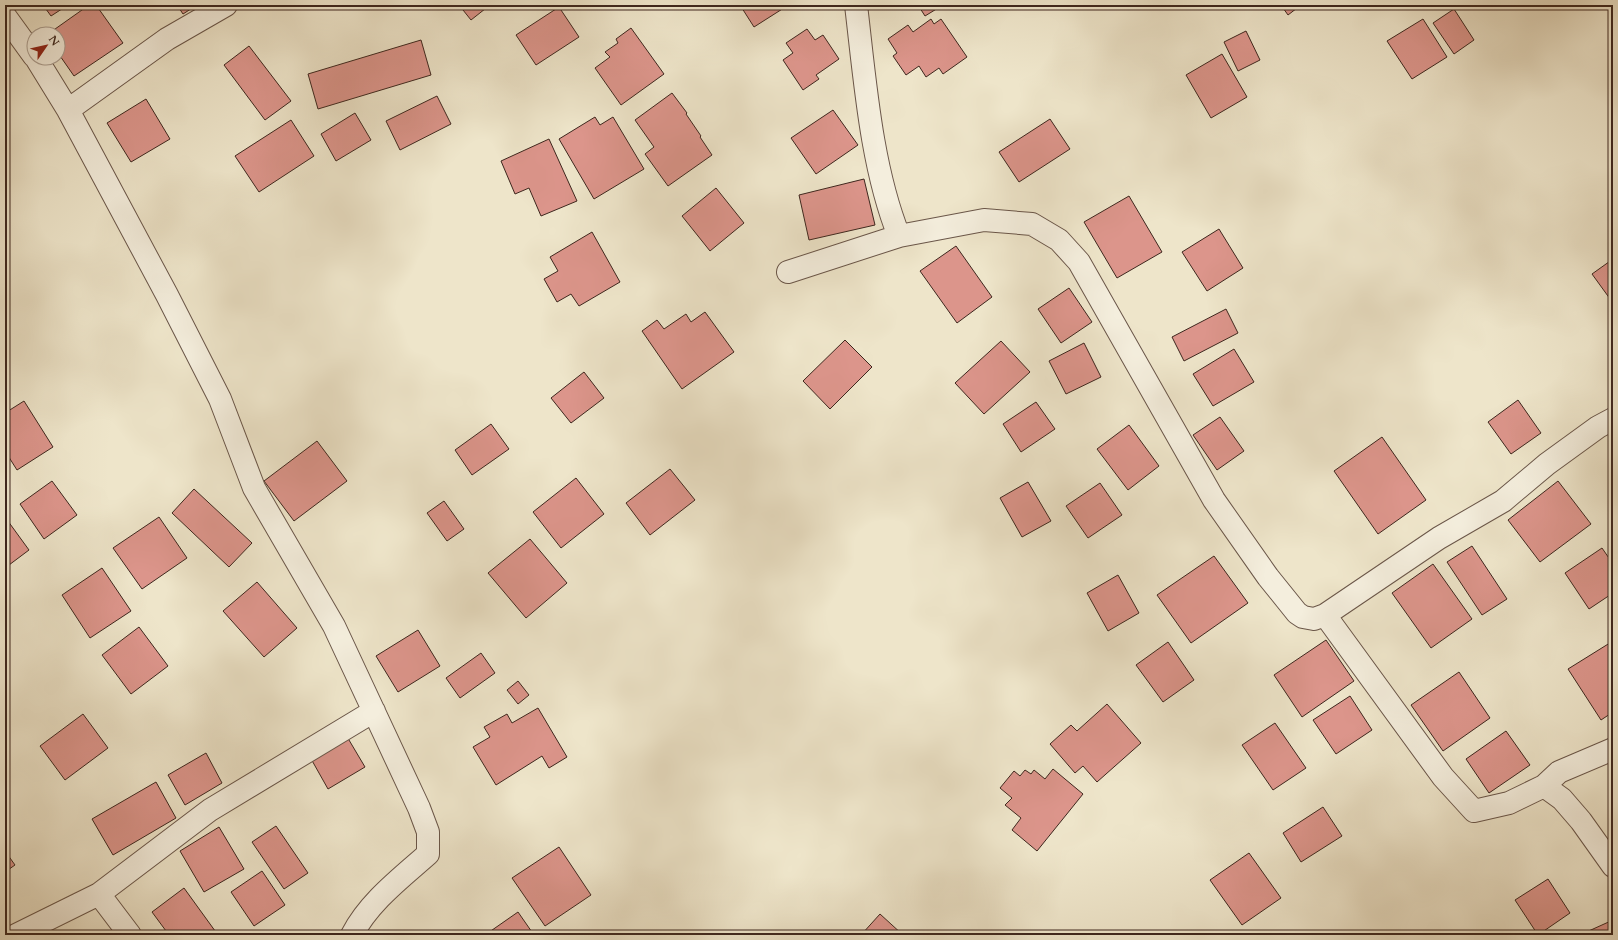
<svg xmlns="http://www.w3.org/2000/svg" width="1618" height="940" font-family="Cardo,serif">
	<style>
		.building { fill: #dc958b; stroke: #3e271e }
		.lines { fill: none; stroke-linecap: round; stroke-linejoin: round }
		.minor-casing { stroke: #6a5649; stroke-width: 24 }
		.minor { stroke: #f4eedd; stroke-width: 22 }
	</style>
	<rect width="100%" height="100%" fill="#eee5ca"/>
	<filter id="stains"><feTurbulence type="fractalNoise" baseFrequency=".005" numOctaves="4"/><feColorMatrix values="0 0 0 0 .2 0 0 0 0 .09 0 0 0 0 .02 0 0 0 .5 -.17"/></filter>
	<radialGradient id="worn" r=".72"><stop offset=".6" stop-color="#630" stop-opacity="0"/><stop offset="1" stop-color="#630" stop-opacity=".3"/></radialGradient>
	<path class="building" d="M 43,5 L 68,5 L 51,16 Z
		M 89,5 L 96,5 L 123,43 L 74,76 L 58,53 L 58,34 L 48,34 Z
		M 177,5 L 197,5 L 183,14 Z
		M 459,5 L 490,5 L 471,20 Z
		M 740,5 L 787,5 L 787,6 L 754,27 Z
		M 918,5 L 943,5 L 925,16 Z
		M 1281,5 L 1301,5 L 1288,15 Z
		M 1608,5 L 1613,5 L 1613,14 Z
		M 559,7 L 579,37 L 536,65 L 516,35 Z
		M 1454,9 L 1474,40 L 1454,54 L 1433,23 Z
		M 931,19 L 934,24 L 941,19 L 967,57 L 943,74 L 939,68 L 926,77 L 919,66 L 906,75 L 893,56 L 897,53 L 888,39 L 908,25 L 913,32 Z
		M 1423,19 L 1447,57 L 1412,79 L 1387,41 Z
		M 631,28 L 664,74 L 621,105 L 595,68 L 610,57 L 605,52 L 618,43 L 616,39 Z
		M 807,29 L 815,40 L 823,35 L 839,59 L 816,75 L 819,79 L 803,90 L 783,60 L 793,53 L 786,43 Z
		M 1246,31 L 1260,60 L 1238,71 L 1224,42 Z
		M 421,40 L 431,75 L 318,109 L 308,74 Z
		M 249,46 L 291,101 L 265,120 L 224,65 Z
		M 1222,54 L 1247,97 L 1211,118 L 1186,75 Z
		M 672,93 L 687,113 L 686,114 L 701,136 L 700,137 L 712,155 L 668,186 L 645,154 L 654,147 L 635,120 Z
		M 437,96 L 451,124 L 400,150 L 386,121 Z
		M 146,99 L 170,139 L 131,162 L 107,123 Z
		M 833,110 L 858,145 L 816,174 L 791,138 Z
		M 355,113 L 371,140 L 336,161 L 321,134 Z
		M 595,117 L 600,125 L 613,117 L 644,169 L 594,199 L 559,139 Z
		M 1050,119 L 1070,149 L 1019,182 L 999,152 Z
		M 291,120 L 314,156 L 259,192 L 235,156 Z
		M 549,139 L 577,201 L 541,216 L 529,188 L 515,194 L 501,161 Z
		M 864,179 L 875,225 L 809,240 L 799,195 Z
		M 716,188 L 744,223 L 710,251 L 682,216 Z
		M 1129,196 L 1162,252 L 1117,278 L 1084,222 Z
		M 1219,229 L 1243,268 L 1207,291 L 1182,252 Z
		M 592,232 L 620,282 L 579,306 L 571,294 L 557,302 L 544,279 L 558,271 L 550,257 Z
		M 956,246 L 992,297 L 957,323 L 920,271 Z
		M 1613,259 L 1613,303 L 1592,274 Z
		M 1069,288 L 1092,322 L 1061,343 L 1038,309 Z
		M 1226,309 L 1238,333 L 1184,361 L 1172,337 Z
		M 705,312 L 734,352 L 682,389 L 642,331 L 657,320 L 664,329 L 686,314 L 691,322 Z
		M 845,340 L 872,367 L 830,409 L 803,381 Z
		M 1001,341 L 1030,372 L 984,414 L 955,383 Z
		M 1084,343 L 1101,377 L 1066,394 L 1049,361 Z
		M 1234,349 L 1254,382 L 1213,406 L 1193,374 Z
		M 584,372 L 604,398 L 571,423 L 551,398 Z
		M 1518,400 L 1541,433 L 1511,454 L 1488,422 Z
		M 24,401 L 53,447 L 17,470 L 5,451 L 5,413 Z
		M 1036,402 L 1055,429 L 1021,452 L 1003,424 Z
		M 1220,417 L 1244,451 L 1217,470 L 1193,435 Z
		M 491,424 L 509,449 L 472,475 L 455,450 Z
		M 1129,425 L 1159,466 L 1128,490 L 1097,449 Z
		M 1382,437 L 1426,500 L 1378,534 L 1334,471 Z
		M 317,441 L 347,481 L 294,521 L 264,481 Z
		M 670,469 L 695,500 L 650,535 L 626,503 Z
		M 576,478 L 604,514 L 561,548 L 533,512 Z
		M 52,481 L 77,515 L 44,539 L 20,504 Z
		M 1558,481 L 1591,524 L 1540,562 L 1508,520 Z
		M 1028,482 L 1051,521 L 1022,537 L 1000,498 Z
		M 1100,483 L 1122,515 L 1088,538 L 1066,506 Z
		M 194,489 L 252,543 L 229,567 L 172,513 Z
		M 444,501 L 464,529 L 447,541 L 427,513 Z
		M 5,517 L 29,550 L 5,568 Z
		M 159,517 L 187,558 L 142,589 L 113,548 Z
		M 530,539 L 567,583 L 526,618 L 488,573 Z
		M 1472,546 L 1507,599 L 1482,615 L 1447,562 Z
		M 1602,548 L 1613,564 L 1613,593 L 1589,609 L 1565,573 Z
		M 1214,556 L 1248,603 L 1191,643 L 1157,595 Z
		M 1433,564 L 1472,619 L 1431,648 L 1392,593 Z
		M 102,568 L 131,611 L 90,638 L 62,595 Z
		M 1118,575 L 1139,613 L 1108,631 L 1087,593 Z
		M 257,582 L 297,628 L 264,657 L 223,611 Z
		M 139,627 L 168,666 L 131,694 L 102,655 Z
		M 418,630 L 440,666 L 398,692 L 376,656 Z
		M 1326,640 L 1354,681 L 1302,717 L 1274,675 Z
		M 1613,641 L 1613,712 L 1601,720 L 1568,669 Z
		M 1168,642 L 1194,680 L 1163,702 L 1136,665 Z
		M 481,653 L 495,673 L 460,698 L 446,678 Z
		M 1459,672 L 1490,718 L 1443,751 L 1411,705 Z
		M 518,681 L 529,695 L 518,704 L 507,690 Z
		M 1350,696 L 1372,730 L 1336,754 L 1313,720 Z
		M 1107,704 L 1141,743 L 1097,782 L 1083,766 L 1075,773 L 1050,744 L 1071,725 L 1077,731 Z
		M 538,708 L 567,757 L 549,768 L 542,756 L 496,785 L 473,747 L 490,737 L 484,727 L 507,714 L 512,723 Z
		M 83,714 L 108,748 L 65,780 L 40,746 Z
		M 1275,723 L 1306,768 L 1273,790 L 1242,745 Z
		M 1506,731 L 1530,765 L 1489,793 L 1466,759 Z
		M 346,735 L 365,767 L 328,789 L 310,757 Z
		M 206,753 L 222,783 L 185,805 L 168,775 Z
		M 1053,769 L 1083,794 L 1037,851 L 1012,830 L 1021,818 L 1005,805 L 1012,798 L 1000,788 L 1014,771 L 1020,776 L 1025,770 L 1031,774 L 1034,770 L 1045,779 Z
		M 156,782 L 176,818 L 113,855 L 92,819 Z
		M 1323,807 L 1342,836 L 1301,862 L 1283,833 Z
		M 276,826 L 308,873 L 284,889 L 252,842 Z
		M 219,827 L 244,869 L 204,892 L 180,851 Z
		M 559,847 L 591,895 L 545,926 L 512,878 Z
		M 5,851 L 15,865 L 5,872 Z
		M 1249,853 L 1281,898 L 1242,925 L 1210,880 Z
		M 262,871 L 285,905 L 254,926 L 231,892 Z
		M 1548,879 L 1570,913 L 1538,935 L 1515,900 Z
		M 184,888 L 218,935 L 169,935 L 152,912 Z
		M 518,912 L 534,935 L 485,935 Z
		M 880,914 L 903,935 L 861,935 Z
		M 1613,920 L 1613,935 L 1583,935 L 1582,934 Z"/>
	<g class="lines">
		<g class="minor-casing">
			<path id="minor" d="M 856,5 C 865,80 871,166 899,236
				M 5,16 L 34,56
				M 36,58 L 68,110 L 167,295 L 220,399 L 254,488 L 334,626 L 419,808 L 428,832 L 428,854 C 401,878 369,902 352,935
				M 68,110 L 167,39 L 226,5
				M 788,272 L 899,236 L 984,220 L 1032,224 L 1059,240 L 1079,262 L 1214,500 L 1268,577 L 1297,613 L 1303,617 L 1314,619 L 1325,615 L 1443,777 L 1474,811 L 1509,803 L 1544,786 L 1562,799 L 1581,821 L 1613,866
				M 1325,615 L 1439,538 L 1503,501 L 1547,464 L 1598,427 L 1613,419
				M 1544,786 L 1559,772 L 1613,749
				M 99,894 L 130,935
				M 16,935 L 99,894 L 210,810 L 374,711"/>
		</g>
		<use href="#minor" class="minor"/>
	</g>
	<rect width="1618" height="940" fill="none" stroke="#eee5ca" stroke-width="20"/>
	<rect x="6" y="6" width="1606" height="928" fill="none" stroke="#3e271e" stroke-width="2"/>
	<rect x="10" y="10" width="1598" height="920" fill="none" stroke="#3e271e"/>
	<g transform="translate(46 46) rotate(56)"><circle r="19" fill="#f4eedd" stroke="#ab9e91"/>
	<path d="M0-3L7 15L0 10L-7 15Z" fill="#8f2418"/>
	<text y="-6" font-size="11" font-weight="bold" text-anchor="middle" fill="#3e271e">N</text>
	</g>
	<rect width="100%" height="100%" filter="url(#stains)"/>
	<rect width="100%" height="100%" fill="url(#worn)"/>
</svg>
